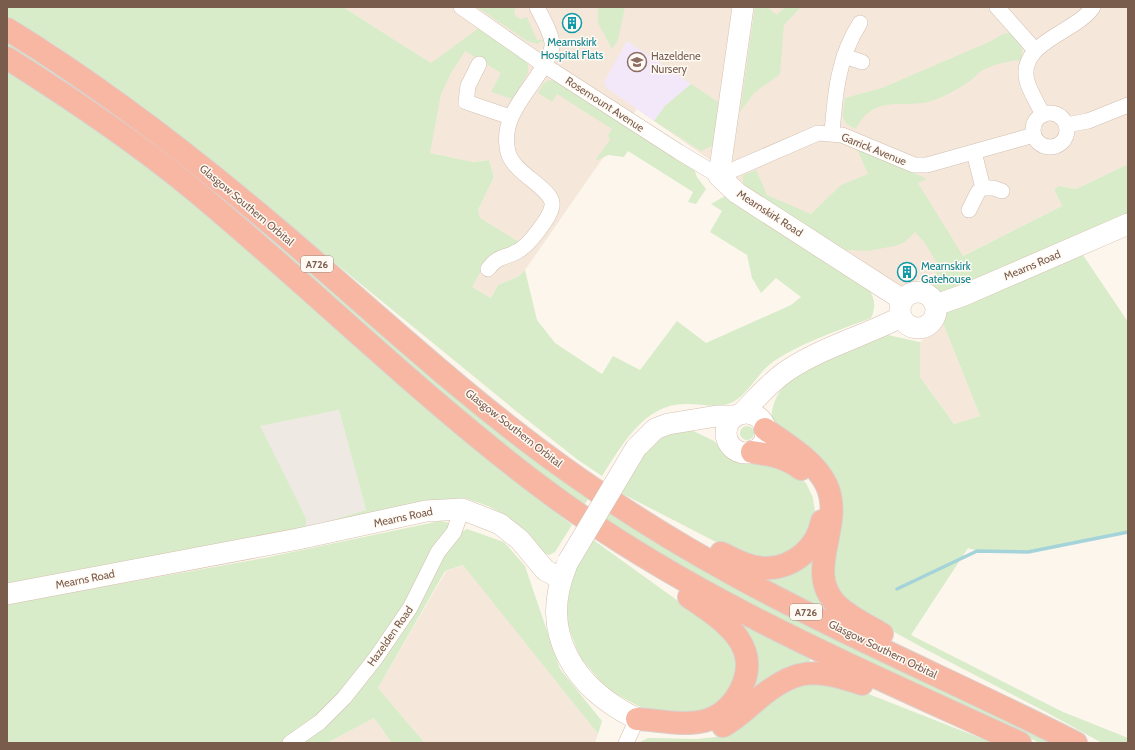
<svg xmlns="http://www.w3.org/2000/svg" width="1135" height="750" font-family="Cabin,sans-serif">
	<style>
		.residential { fill: #f5e8da }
		.industrial { fill: #efe9e4 }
		.education { fill: #f3e8fa }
		.green { fill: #d8ecc9 }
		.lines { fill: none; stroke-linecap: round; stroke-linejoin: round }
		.stream { stroke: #a5d3da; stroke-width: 3.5 }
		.street-casing { stroke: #d1beb0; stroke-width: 16 }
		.secondary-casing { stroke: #d6c0b0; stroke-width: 22 }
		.highway-casing { stroke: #dad1cd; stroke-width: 24 }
		.street { stroke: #fff; stroke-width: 15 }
		.secondary { stroke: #fff; stroke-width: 21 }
		.highway { stroke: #f7b7a3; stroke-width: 22 }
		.secondary-bridge-casing { stroke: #d6c0b0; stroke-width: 22; stroke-linecap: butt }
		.secondary-bridge { stroke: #fff; stroke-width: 21 }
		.labels { text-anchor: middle; stroke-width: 3; stroke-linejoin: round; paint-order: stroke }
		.shield { fill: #fffaf3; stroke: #a28b7f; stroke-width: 1 }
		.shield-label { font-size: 10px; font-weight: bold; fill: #7a5c4d }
		.culture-label { font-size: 11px; fill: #0d838f; stroke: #fffaf3 }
		.education-label { font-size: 11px; fill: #785e54; stroke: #fffaf3; text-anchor: start }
		.street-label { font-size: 11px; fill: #7a5c4d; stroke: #fffaf3 }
	</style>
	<rect width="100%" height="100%" fill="#fdf6ec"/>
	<path class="residential" d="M 343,7 L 1128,7 L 1128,164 L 1076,189 L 1061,186 L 1054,189 L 1062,206 L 963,256 L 947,268 L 900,288 L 780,209 L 637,109 L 525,270 L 519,276 L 498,285 L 491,298 L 472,287 L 480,218 L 478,210 L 494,177 L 489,160 L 471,162 L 430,153 L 431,63 Z
		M 943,323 L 980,416 L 954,424 L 920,377 L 920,342 Z
		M 464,565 L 598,734 L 595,743 L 425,743 L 378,688 L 446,571 Z
		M 374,718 L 392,743 L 327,743 Z"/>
	<path class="industrial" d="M 339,410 L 366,510 L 306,528 L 306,518 L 259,426 Z"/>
	<path class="education" d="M 627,41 L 691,84 L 665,106 L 654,121 L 607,88 L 604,82 Z"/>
	<path class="green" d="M 7,7 L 343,7 L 431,63 L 479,28 L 525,57 L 528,66 L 528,73 L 512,99 L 491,92 L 501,73 L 465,51 L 450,75 L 441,94 L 430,153 L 473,162 L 489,160 L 494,177 L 478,210 L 480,218 L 522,244 L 489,256 L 472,287 L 491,298 L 498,285 L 519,276 L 525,270 L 537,320 L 555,343 L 602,374 L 613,356 L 640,370 L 677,321 L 706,343 L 791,305 L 801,297 L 776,278 L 761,293 L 752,278 L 747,255 L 710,232 L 722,211 L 711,204 L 725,196 L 869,289 C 875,299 876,307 871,318 C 840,330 794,345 769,365 C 756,376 748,394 733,402 C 720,409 702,404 688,404 C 645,402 622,445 602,476 L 578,460 L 516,411 L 176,133 L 117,88 L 50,42 L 7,18 Z
		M 477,7 L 518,7 L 514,10 L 516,17 L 521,19 L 527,17 L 537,40 L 544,40 L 537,44 L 527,41 Z
		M 598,7 L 625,7 L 618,40 L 612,49 L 598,23 Z
		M 755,7 L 767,7 L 777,15 L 785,7 L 801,7 L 784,25 L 780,74 L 754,93 L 740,112 Z
		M 1012,32 L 1022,48 L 1022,60 C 1008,61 995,64 983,70 C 977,73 973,80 967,83 C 958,89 947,95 937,99 C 907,112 876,90 856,129 C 838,121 843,115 845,98 L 882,88 L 989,42 L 1003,34 Z
		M 7,40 L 35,57 L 186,164 L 590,496 L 583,507 L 7,49 Z
		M 7,69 L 92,122 L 202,208 L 308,304 L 454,430 L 572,525 L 555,552 L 549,555 C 537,552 531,538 523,530 C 506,513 486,504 464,498 L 462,502 L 322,523 L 366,510 L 339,410 L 260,426 L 306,518 L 306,528 L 7,584 Z
		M 549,80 L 559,82 L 694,169 L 697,177 L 706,189 L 696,204 L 688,202 L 693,192 L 628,151 L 624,157 L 608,155 L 598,160 L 596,159 L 610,140 L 608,135 L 612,129 L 557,94 L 552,102 L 538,93 L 543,84 Z
		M 691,84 L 718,102 L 721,99 L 714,145 L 701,151 L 654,121 L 665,106 Z
		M 856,147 L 927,179 L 918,183 L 963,256 L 1062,206 L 1054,189 L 1060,186 L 1076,189 L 1128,164 L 1128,215 L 947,295 L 937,290 L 928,280 L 940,269 L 925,243 L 915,232 L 905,242 L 895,246 L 868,251 L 846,250 L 842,253 L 745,190 L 743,183 L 743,175 L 756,170 L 767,195 L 811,214 L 841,185 L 868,174 Z
		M 1083,255 L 1128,322 L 1128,532 C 1083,541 1011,563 968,548 L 911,635 L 1063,712 L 1128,738 L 1128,743 L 1102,743 L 1046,712 L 925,649 L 865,616 L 847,603 L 831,579 L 838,510 L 772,425 C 769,404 781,385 797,374 L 874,340 L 883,334 L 920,342 L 920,377 L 954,424 L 980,416 L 943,323 L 948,309 Z
		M740 433a7 7 0 1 1 14 0a7 7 0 1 1-14 0Z
		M 687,428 L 714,441 L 732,459 L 745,464 L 761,461 L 787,469 L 806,483 L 813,498 L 815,512 L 812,527 L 807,534 L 794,547 L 782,556 L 759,561 L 745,557 L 621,493 L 649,447 L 657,439 Z
		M 610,510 L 1059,743 L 1040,743 L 739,601 L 603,522 Z
		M 440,521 L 450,523 L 438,545 L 467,529 L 504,542 L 525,566 L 560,669 L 602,721 L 598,734 L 463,565 L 445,571 L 378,688 L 425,743 L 392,743 L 374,718 L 327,743 L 7,743 L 7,604 L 264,558 Z
		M 592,539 L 731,639 L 739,677 L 720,709 L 677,717 L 638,706 L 607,689 L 580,657 L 568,626 L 564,591 Z
		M 815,552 L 811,571 L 815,582 L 835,616 L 769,581 L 771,577 C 797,573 800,574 815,552 Z
		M 732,618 L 749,628 L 810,657 L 810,664 L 790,666 L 770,677 L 750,694 L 754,685 L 757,663 Z
		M 801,680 L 866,693 L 993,743 L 638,743 L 648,738 L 697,739 L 716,737 Z"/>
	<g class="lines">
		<path class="stream" d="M 897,589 L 977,551 L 1028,552 L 1128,532"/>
		<g class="street-casing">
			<path id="street" d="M 461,7 L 544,65 L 679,152 L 719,176 L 818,133 L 842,135 L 914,165 L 927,165 L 1034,135
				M 997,7 L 1035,50
				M 844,56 L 862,62
				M 479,64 L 468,86 L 466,102 L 510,117
				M1033 130a17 17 0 1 1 34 0a17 17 0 1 1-34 0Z
				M 1043,115 C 1038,104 1030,92 1027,81 C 1017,42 1076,33 1093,7
				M 1066,125 L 1088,121 L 1128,105
				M 832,133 C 835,94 838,57 860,23
				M 983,188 L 993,188 L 1002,191
				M 969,210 L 978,192 L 983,188 L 974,152
				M 488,269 C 499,254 505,259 518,251 C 529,245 550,218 552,206 C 555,189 513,174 508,152 C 499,115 532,90 547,60 C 549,55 553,50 552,43 C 551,31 542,18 537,7
				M 290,743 L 320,722 L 344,698 L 375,659 L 410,608 L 438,552 L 454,532 L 462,509
				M 626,743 L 637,719"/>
		</g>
		<g class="secondary-casing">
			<path id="secondary" d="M 743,7 L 719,176 L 737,193 L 903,300
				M900 310a18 18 0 1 1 36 0a18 18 0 1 1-36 0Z
				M 936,305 L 964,295 L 1128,224
				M726 433a20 20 0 1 1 40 0a20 20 0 1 1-40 0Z
				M 741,414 C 756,399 770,382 788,370 C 823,347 864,336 901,317
				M 636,448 L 655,429 L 668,424 L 717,416 L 736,416
				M 566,567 C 538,635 576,689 637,719
				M 7,594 L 298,539 L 426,511 L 462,509 L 500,524 L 520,540 L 545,570 L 561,579"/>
		</g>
		<g class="highway-casing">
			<path id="highway" d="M 7,29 C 105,89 195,159 283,234 C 380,317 473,405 578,478 C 629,514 683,547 738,577 C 848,637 964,686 1076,743
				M 7,58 C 72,99 135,141 194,190 C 311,287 419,395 541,487 C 687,597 855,667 1020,743
				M 765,429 C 786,444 814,460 826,484 C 846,525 803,569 836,604 C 849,617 867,625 882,634
				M 752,452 C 771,455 786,457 801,469
				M 721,553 C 735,560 752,569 768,568 C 795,567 817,547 822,521
				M 637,719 C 658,720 683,726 704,721 C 720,717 731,707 739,693 C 765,646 723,620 689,597
				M 723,726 C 736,719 746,709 757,700 C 795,667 817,668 862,684"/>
		</g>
		<use href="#street" class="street"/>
		<use href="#secondary" class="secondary"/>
		<use href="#highway" class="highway"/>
		<g class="secondary-bridge-casing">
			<path id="secondary-bridge" d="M 568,562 L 636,448"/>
		</g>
		<use href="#secondary-bridge" class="secondary-bridge"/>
	</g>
	<defs>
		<g id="building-ring" transform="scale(1)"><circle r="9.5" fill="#fffaf3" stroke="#0f9aa8" stroke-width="1.5"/><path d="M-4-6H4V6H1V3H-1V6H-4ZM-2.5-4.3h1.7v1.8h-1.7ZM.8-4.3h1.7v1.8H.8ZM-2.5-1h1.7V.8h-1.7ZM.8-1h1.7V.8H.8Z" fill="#0f9aa8"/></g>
		<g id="school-ring" transform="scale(1)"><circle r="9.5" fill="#fffaf3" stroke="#8d6e63" stroke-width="1.5"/><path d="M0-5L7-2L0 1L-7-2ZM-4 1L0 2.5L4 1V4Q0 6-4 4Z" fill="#8d6e63"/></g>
	</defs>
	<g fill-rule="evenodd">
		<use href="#building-ring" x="572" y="23"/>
		<use href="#school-ring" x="637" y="62"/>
		<use href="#building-ring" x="907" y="272"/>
	</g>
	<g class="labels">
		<g class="shield">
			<rect x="301" y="256" width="32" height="16" rx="3"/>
			<rect x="790" y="604" width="32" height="16" rx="3"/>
		</g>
		<g class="shield-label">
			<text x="317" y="268">A726</text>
			<text x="806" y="616">A726</text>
		</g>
		<g class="culture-label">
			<text x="572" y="46">Mearnskirk<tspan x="572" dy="13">Hospital Flats</tspan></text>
			<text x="921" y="270" text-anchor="start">Mearnskirk<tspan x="921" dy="13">Gatehouse</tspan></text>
		</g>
		<g class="education-label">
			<text x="651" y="60">Hazeldene<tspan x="651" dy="13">Nursery</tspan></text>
		</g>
		<g class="street-label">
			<text transform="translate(605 104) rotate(33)" y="4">Rosemount Avenue</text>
			<text transform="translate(874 149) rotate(22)" y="4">Garrick Avenue</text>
			<text transform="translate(247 205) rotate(40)" y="4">Glasgow Southern Orbital</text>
			<text transform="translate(770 213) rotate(33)" y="4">Mearnskirk Road</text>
			<text transform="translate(1032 265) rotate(-23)" y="4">Mearns Road</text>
			<text transform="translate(514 428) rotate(38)" y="4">Glasgow Southern Orbital</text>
			<text transform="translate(403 517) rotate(-12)" y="4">Mearns Road</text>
			<text transform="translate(85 579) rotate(-11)" y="4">Mearns Road</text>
			<text transform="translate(390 636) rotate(-55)" y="4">Hazelden Road</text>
			<text transform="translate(883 649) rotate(26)" y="4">Glasgow Southern Orbital</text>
		</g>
	</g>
	<rect width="1135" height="750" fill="none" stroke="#7a5c4d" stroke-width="16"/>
</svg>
